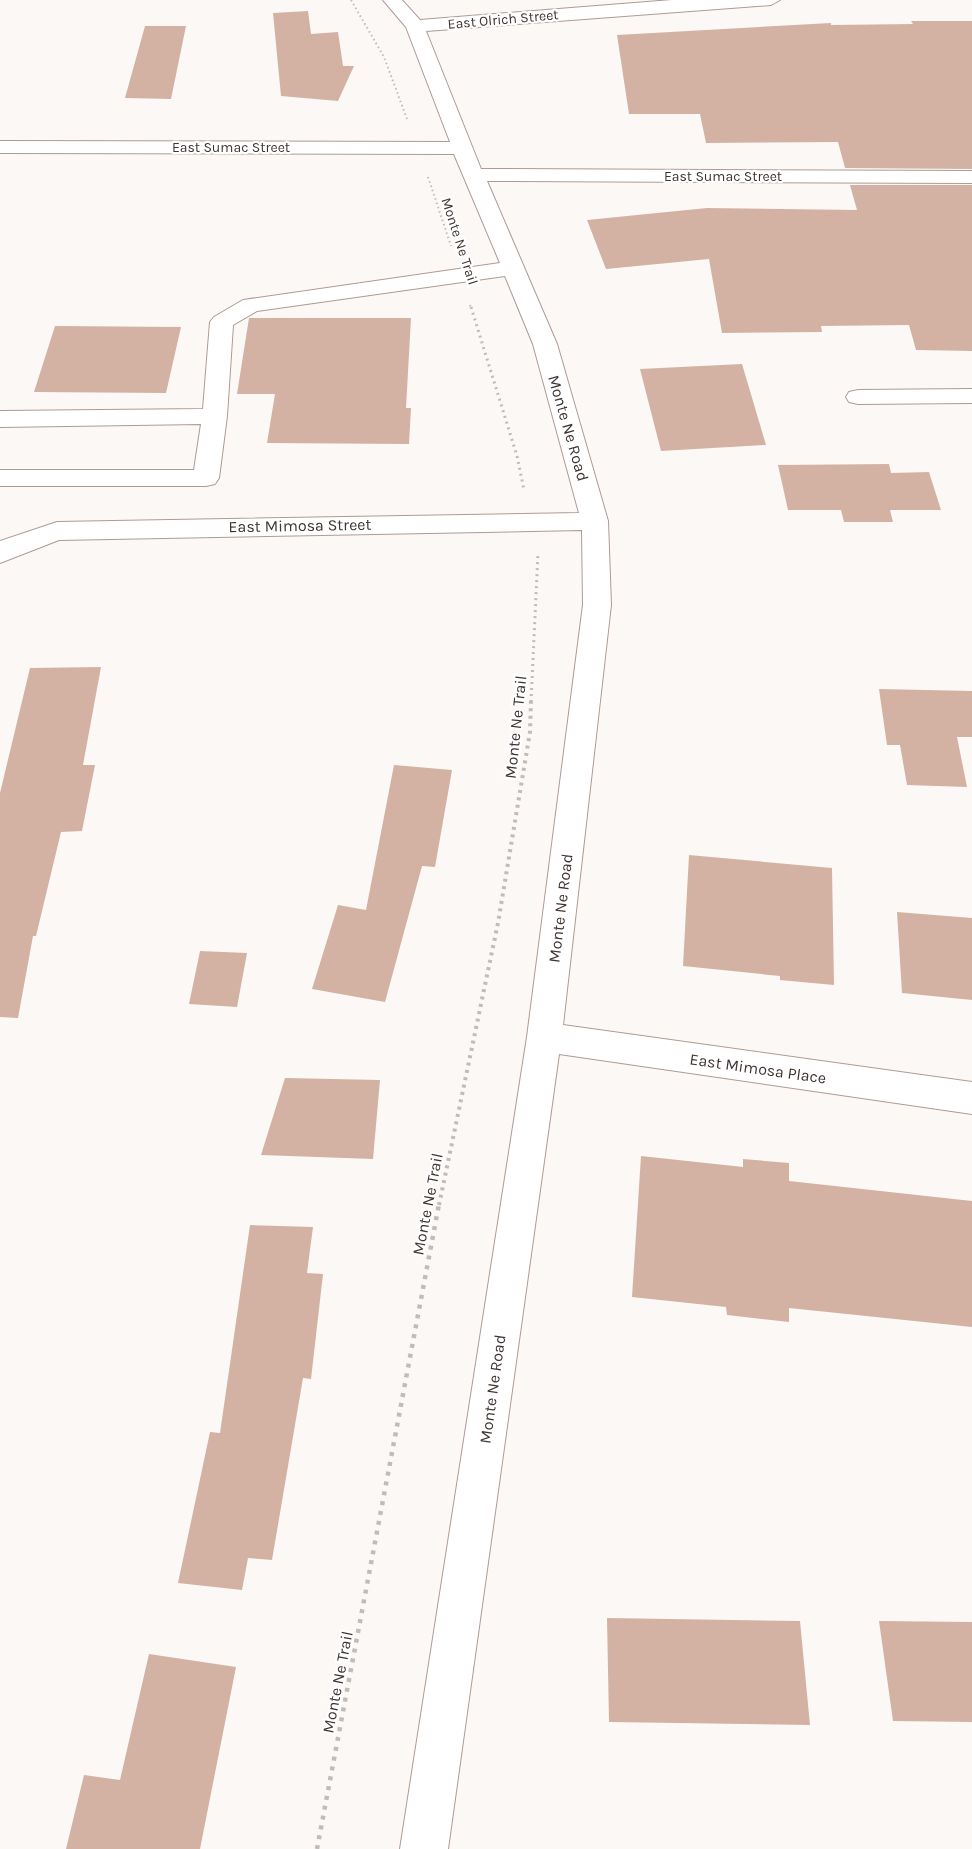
<svg xmlns="http://www.w3.org/2000/svg" width="972" height="1849" font-family="Karla,sans-serif">
	<style>
		.building { fill: #d3b2a3 }
		.lines { fill: none; stroke-linecap: round; stroke-linejoin: round }
		.minor-casing { stroke: #ae9b93; stroke-width: 2 }
		.path-far3 { stroke: #c1bbb9; stroke-width: 2; stroke-dasharray: 1.5 3; stroke-linecap: butt }
		.path-far2 { stroke: #c1bbb9; stroke-width: 3; stroke-dasharray: 2 4; stroke-linecap: butt }
		.path-far1 { stroke: #c1bbb9; stroke-width: 4; stroke-dasharray: 3 4.5; stroke-linecap: butt }
		.path { stroke: #c1bbb9; stroke-width: 4.5; stroke-dasharray: 4 6; stroke-linecap: butt }
		.minor { fill: #fff; fill-rule: evenodd }
		.labels { text-anchor: middle; stroke-width: 4.5; stroke-linejoin: round; paint-order: stroke }
		.far-street-label { font-size: 14px; fill: #3e3532; stroke: #fff }
		.street-label { font-size: 16px; fill: #3e3532; stroke: #fff }
	</style>
	<rect width="100%" height="100%" fill="#fcf8f6"/>
	<path class="building" d="M 308,11 L 311,34 L 338,32 L 343,66 L 354,66 L 338,101 L 281,96 L 273,13 Z
		M 911,21 L 972,21 L 972,169 L 845,168 L 838,142 L 706,143 L 700,114 L 629,114 L 617,35 L 831,23 L 831,25 L 913,24 Z
		M 145,26 L 186,26 L 171,99 L 125,98 Z
		M 850,185 L 972,185 L 972,351 L 916,350 L 909,325 L 821,326 L 822,332 L 722,333 L 709,259 L 606,269 L 587,220 L 707,208 L 857,210 Z
		M 249,318 L 411,318 L 406,408 L 411,408 L 409,444 L 267,443 L 275,394 L 237,394 Z
		M 55,326 L 181,327 L 166,393 L 34,392 Z
		M 742,364 L 766,445 L 661,451 L 640,369 Z
		M 889,464 L 891,473 L 929,472 L 941,510 L 890,510 L 893,522 L 844,522 L 841,510 L 788,510 L 778,465 Z
		M 101,667 L 83,765 L 95,765 L 82,831 L 61,832 L 36,936 L 33,936 L 18,1018 L 0,1017 L 0,793 L 30,668 Z
		M 879,689 L 972,691 L 972,737 L 957,737 L 967,787 L 907,785 L 900,745 L 887,745 Z
		M 394,765 L 452,770 L 435,867 L 422,866 L 385,1002 L 312,989 L 338,905 L 366,910 Z
		M 689,855 L 832,868 L 834,985 L 780,980 L 780,976 L 683,966 Z
		M 897,912 L 972,918 L 972,1000 L 902,993 Z
		M 200,951 L 247,953 L 237,1007 L 189,1004 Z
		M 285,1078 L 380,1080 L 373,1159 L 261,1155 Z
		M 641,1156 L 743,1167 L 743,1159 L 789,1163 L 789,1181 L 972,1201 L 972,1327 L 789,1308 L 789,1322 L 727,1315 L 726,1307 L 632,1297 Z
		M 250,1225 L 313,1227 L 307,1273 L 323,1274 L 311,1379 L 303,1378 L 272,1560 L 248,1558 L 242,1590 L 178,1583 L 210,1432 L 220,1433 Z
		M 607,1618 L 800,1621 L 810,1725 L 609,1722 Z
		M 879,1621 L 972,1622 L 972,1722 L 893,1721 Z
		M 149,1654 L 236,1667 L 200,1849 L 66,1849 L 84,1775 L 120,1780 Z"/>
	<g class="lines">
		<g class="minor-casing">
			<path id="minor" d="M 383,0 L 402,0 L 420,20 L 672,0 L 780,0 L 771,5 L 426,31 L 481,169 L 972,171 L 972,183 L 487,181 L 557,344 L 608,521 L 611,605 L 563,1025 L 972,1082 L 972,1114 L 559,1054 L 448,1849 L 400,1849 L 527,1037 L 583,605 L 582,530 L 59,540 L 0,563 L 0,541 L 57,522 L 579,513 L 533,344 L 505,276 L 257,311 L 233,325 L 227,416 L 219,478 L 215,484 L 206,486 L 0,486 L 0,470 L 194,470 L 201,424 L 0,427 L 0,411 L 203,409 L 210,322 L 214,317 L 243,300 L 500,263 L 454,154 L 0,153 L 0,141 L 450,142 L 406,27 Z
				M 972,389 L 972,403 L 858,404 L 849,402 L 846,397 L 849,392 L 858,390 Z"/>
		</g>
		<path class="path-far3" d="M 351,0 L 384,57 L 407,119
			M 428,177 L 451,246
			M 470,305 L 471,308"/>
		<path class="path-far2" d="M 471,307 L 517,456 L 524,490
			M 531,702 L 538,553"/>
		<path class="path-far1" d="M 439,1205 L 498,923 L 530,732 L 531,700"/>
		<path class="path" d="M 317,1849 L 439,1204"/>
		<use href="#minor" class="minor"/>
	</g>
	<g class="labels">
		<g class="far-street-label">
			<text transform="translate(503 19) rotate(-5)" y="5">East Olrich Street</text>
			<text x="231" y="152">East Sumac Street</text>
			<text x="723" y="181">East Sumac Street</text>
			<text transform="translate(460 241) rotate(72)" y="5">Monte Ne Trail</text>
		</g>
		<g class="street-label">
			<text transform="translate(569 428) rotate(74)" y="6">Monte Ne Road</text>
			<text transform="translate(300 525) rotate(-1)" y="6">East Mimosa Street</text>
			<text transform="translate(515 727) rotate(-84)" y="6">Monte Ne Trail</text>
			<text transform="translate(560 908) rotate(-83)" y="6">Monte Ne Road</text>
			<text transform="translate(758 1068) rotate(8)" y="6">East Mimosa Place</text>
			<text transform="translate(427 1204) rotate(-79)" y="6">Monte Ne Trail</text>
			<text transform="translate(492 1389) rotate(-82)" y="6">Monte Ne Road</text>
			<text transform="translate(337 1682) rotate(-79)" y="6">Monte Ne Trail</text>
		</g>
	</g>
</svg>
